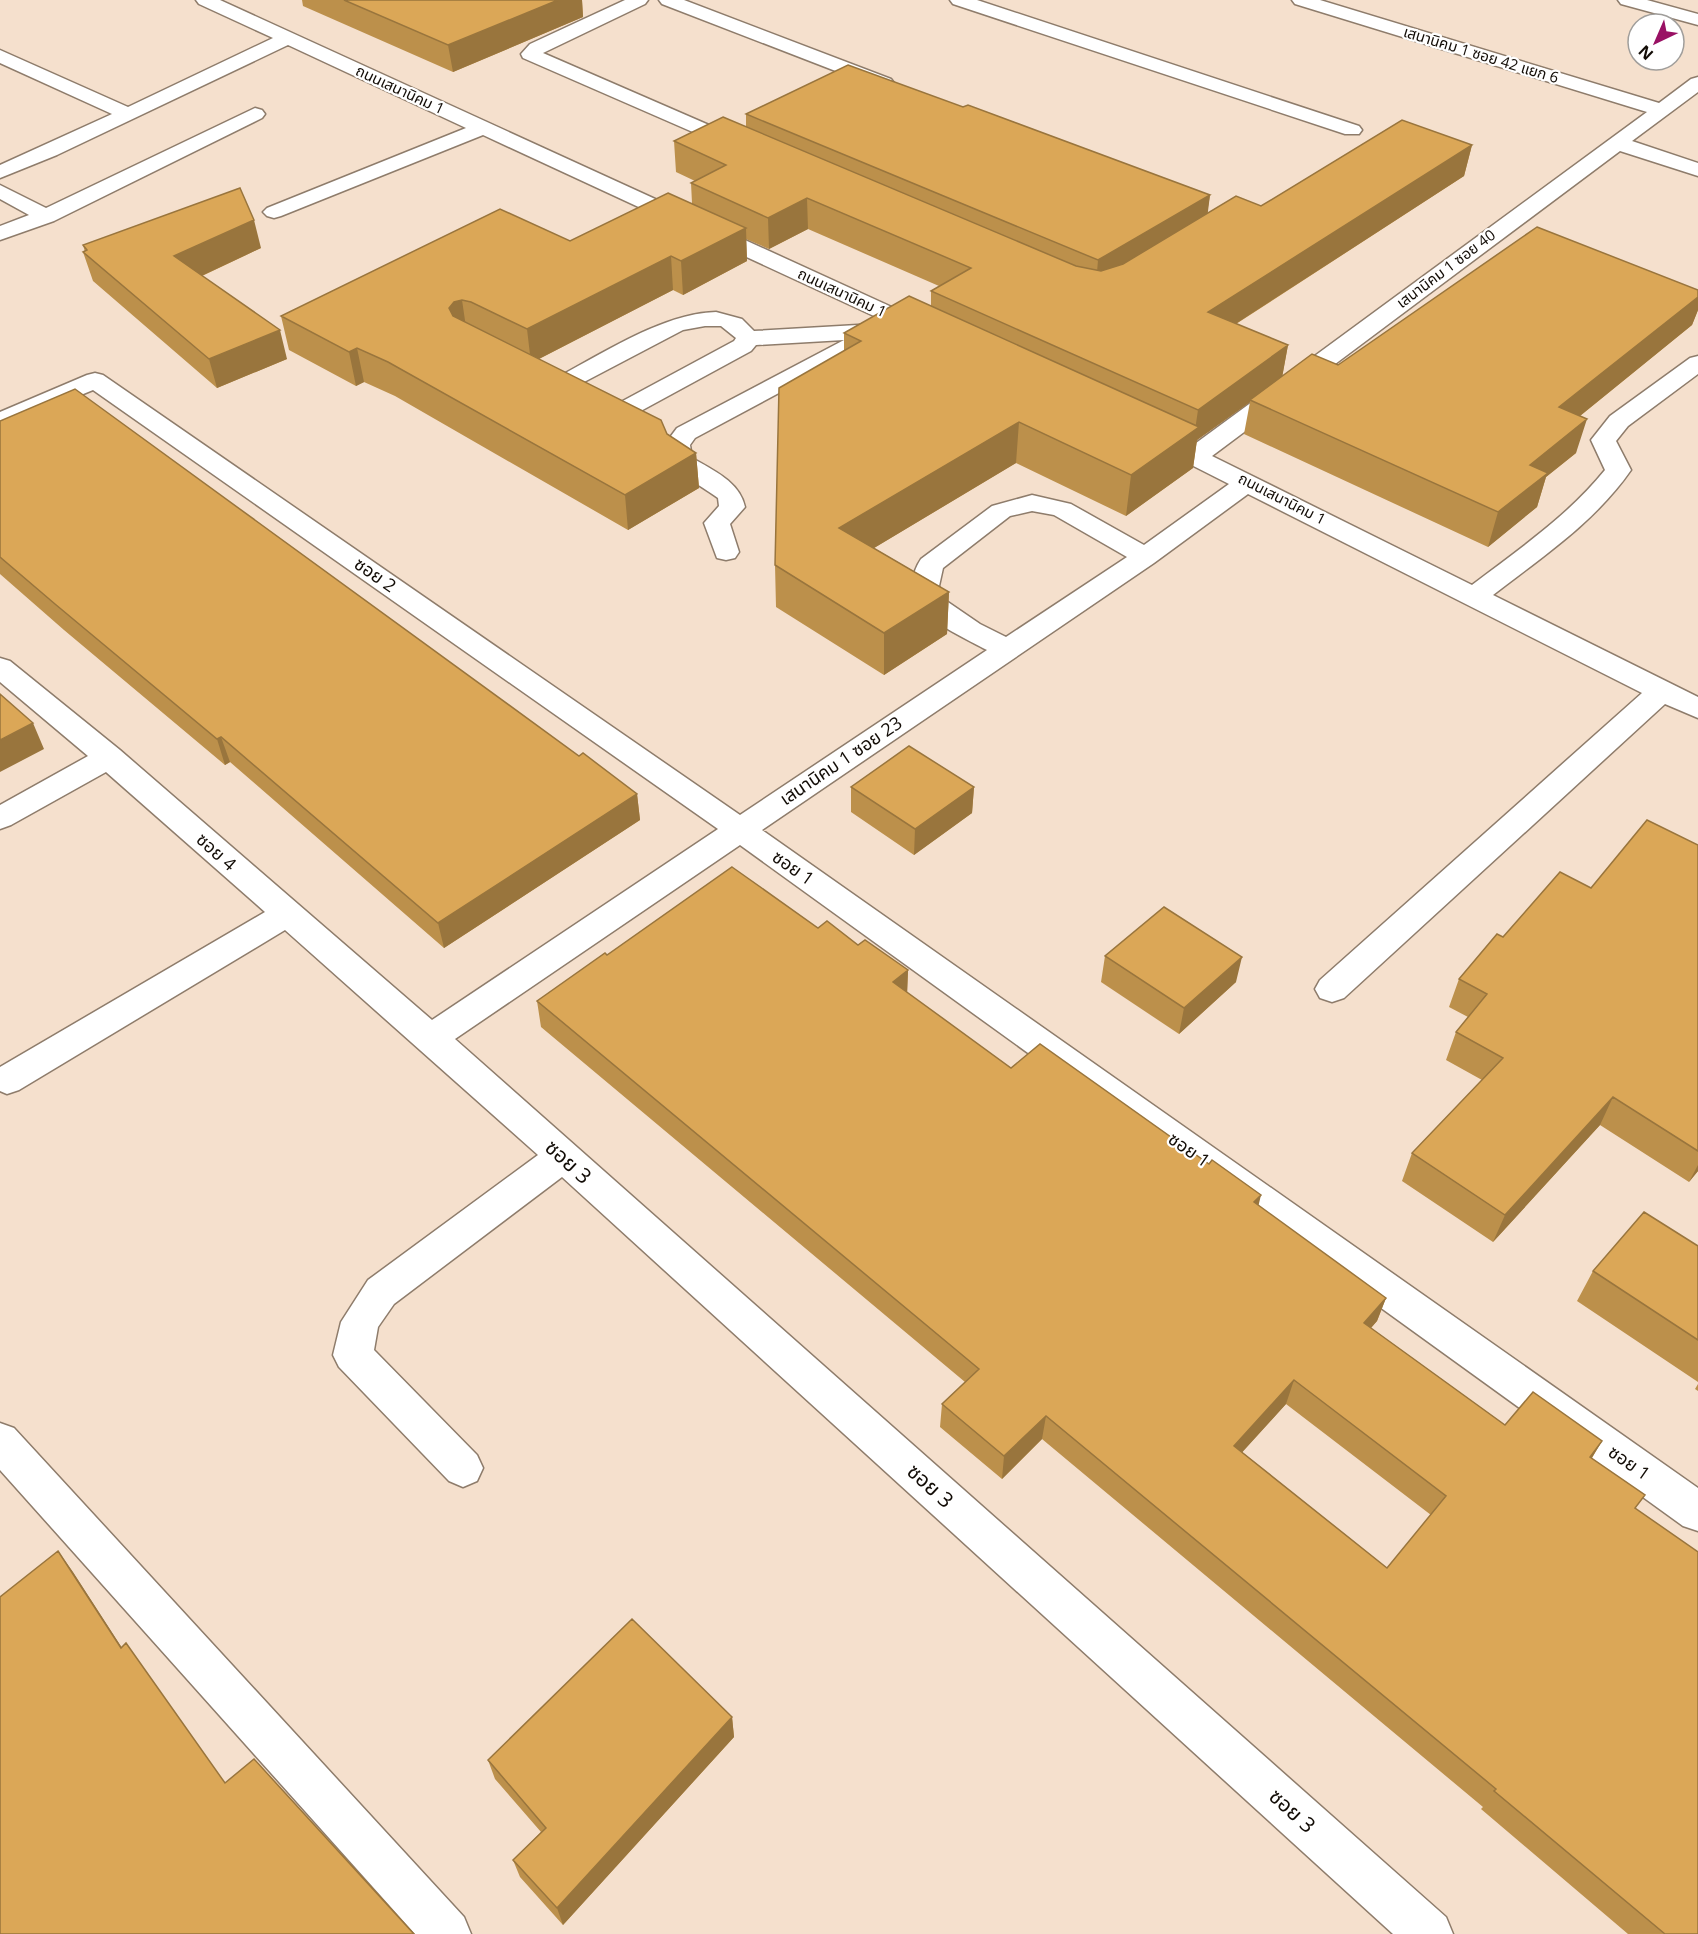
<svg xmlns="http://www.w3.org/2000/svg" width="1698" height="1934" font-family="'Open Sans','Noto Sans Thai',sans-serif">
	<style>
		.lines { fill: none; stroke-linecap: round; stroke-linejoin: round }
		.minor-casing { stroke: #8e7c6b; stroke-width: 3 }
		.minor { fill: #fff; fill-rule: evenodd }
		.wall { fill: #bc904b; fill-rule: evenodd }
		.shaded-wall { fill: #99753d }
		.building { fill: #dba757; stroke: #99753d; stroke-width: 1.5; fill-rule: evenodd }
		.labels { text-anchor: middle; stroke-width: 4.5; stroke-linejoin: round; paint-order: stroke }
		.far-street-label { font-size: 15px; fill: #120c06; stroke: #fff }
		.street-label { font-size: 18px; fill: #120c06; stroke: #fff }
		.near-street-label { font-size: 21px; fill: #120c06; stroke: #fff }
	</style>
	<rect width="100%" height="100%" fill="#f5e0cd"/>
	<g class="lines">
		<g class="minor-casing">
			<path id="minor" d="M 196,0 L 220,0 L 931,325 L 935,330 L 931,335 L 923,337 L 915,335 L 483,135 L 281,216 L 274,218 L 267,216 L 263,212 L 267,208 L 466,128 L 288,45 L 57,155 L 0,178 L 0,165 L 112,114 L 0,63 L 0,50 L 128,107 L 273,38 L 199,4 Z
				M 625,0 L 648,0 L 645,4 L 543,53 L 748,142 L 751,146 L 748,150 L 734,150 L 523,58 L 521,54 L 530,44 Z
				M 659,0 L 684,0 L 891,79 L 894,83 L 891,87 L 877,87 L 662,4 Z
				M 950,0 L 977,0 L 1359,126 L 1362,130 L 1359,134 L 1345,134 L 953,4 Z
				M 1292,0 L 1320,0 L 1659,103 L 1691,79 L 1698,77 L 1698,92 L 1632,141 L 1698,163 L 1698,176 L 1620,151 L 1212,456 L 1472,585 C 1519,549 1568,516 1605,470 L 1591,440 L 1610,416 L 1690,358 L 1698,356 L 1698,374 L 1628,426 L 1616,441 L 1631,470 C 1595,522 1542,557 1493,595 L 1698,697 L 1698,718 L 1665,704 L 1344,998 L 1332,1002 L 1320,998 L 1315,989 L 1320,980 L 1642,693 L 1248,494 L 1154,563 L 762,830 L 1698,1488 L 1698,1531 L 1683,1526 L 740,845 L 455,1039 L 1446,1917 L 1453,1934 L 1393,1934 L 562,1177 L 394,1304 L 378,1327 L 374,1350 L 477,1455 L 483,1468 L 477,1481 L 463,1487 L 449,1481 L 339,1367 L 333,1355 L 341,1322 L 368,1280 L 538,1155 L 285,930 L 19,1090 L 7,1094 L 0,1091 L 0,1067 L 265,912 L 106,772 L 11,825 L 0,829 L 0,805 L 88,756 L 0,682 L 0,658 L 10,661 L 120,750 L 432,1020 L 718,829 L 93,390 L 0,428 L 0,412 L 87,375 L 95,373 L 103,375 L 740,815 L 987,650 C 966,639 936,625 919,608 C 907,596 912,572 921,559 L 992,506 L 1032,495 L 1071,504 L 1144,545 L 1229,484 L 1146,442 L 1143,437 L 1146,432 C 1163,428 1178,439 1192,446 L 1647,112 L 1295,4 ZM 1032,511 L 1054,515 L 1127,557 L 1006,637 L 980,624 L 942,598 L 939,586 L 943,568 L 1010,516 Z
				M 1618,0 L 1647,0 L 1698,14 L 1698,25 L 1621,4 Z
				M 255,108 L 262,110 L 265,114 L 262,118 L 54,221 L 0,240 L 0,226 L 29,215 L 0,199 L 0,185 L 46,208 Z
				M 716,312 L 742,319 L 754,331 L 875,324 L 883,326 L 887,331 L 874,342 L 695,438 L 690,445 L 692,458 C 713,470 740,482 745,507 L 730,524 L 739,552 L 735,558 L 726,560 L 717,558 L 704,523 L 719,506 L 718,498 C 709,491 672,469 669,464 C 666,458 666,450 665,444 L 677,428 L 844,340 L 756,345 L 751,351 L 637,413 C 619,419 590,423 578,405 L 581,400 C 595,396 606,405 619,403 L 734,341 L 736,338 L 721,326 L 705,326 L 683,330 L 565,392 L 557,394 L 549,392 L 545,387 L 549,382 C 597,357 662,313 716,312 Z
				M 0,1423 L 14,1428 L 464,1917 L 471,1934 L 415,1934 L 0,1470 Z"/>
		</g>
		<use href="#minor" class="minor"/>
	</g>
	<path class="wall" d="M 302,0 L 582,0 L 583,17 L 453,72 L 303,6 Z
		M 963,107 L 1210,195 L 1207,213 L 1261,206 L 1472,145 L 1464,176 L 1236,324 L 1288,345 L 1282,377 L 1698,290 L 1698,310 L 1692,325 L 1580,416 L 1576,453 L 1546,477 L 1537,507 L 1488,547 L 1244,434 L 1250,402 L 1197,440 L 1193,468 L 1126,516 L 1016,463 L 874,548 L 949,592 L 947,634 L 884,675 L 776,607 L 775,565 L 844,350 L 844,333 L 931,306 L 931,291 L 939,286 L 808,229 L 769,249 L 746,239 L 747,261 L 683,295 L 673,290 L 539,359 L 667,434 L 696,453 L 699,488 L 628,530 L 395,396 L 364,382 L 356,386 L 289,350 L 281,316 L 570,241 L 692,203 L 691,183 L 695,181 L 676,172 L 674,141 L 746,127 L 746,114 Z
		M 83,245 L 261,248 L 202,276 L 287,359 L 217,388 L 93,281 L 83,252 L 85,252 Z
		M 0,421 L 579,756 L 637,794 L 640,820 L 444,948 L 230,762 L 225,765 L 64,630 L 0,574 Z
		M 851,787 L 974,787 L 972,813 L 914,855 L 851,812 Z
		M 1698,845 L 1698,1171 L 1689,1182 L 1600,1125 L 1493,1242 L 1402,1181 L 1412,1153 L 1482,1080 L 1446,1060 L 1456,1032 L 1468,1017 L 1449,1007 L 1459,979 L 1503,937 L 1591,888 Z
		M 818,928 L 858,945 L 908,970 L 907,993 L 1011,1068 L 1258,1206 L 1386,1298 L 1377,1321 L 1371,1328 L 1505,1425 L 1602,1441 L 1592,1458 L 1636,1508 L 1698,1934 L 1628,1934 L 1481,1809 L 1483,1807 L 1042,1439 L 1002,1479 L 940,1427 L 942,1404 L 965,1382 L 541,1027 L 537,1001 L 607,955 ZM 1286,1404 L 1431,1515 L 1387,1568 L 1242,1452 Z
		M 1105,956 L 1236,982 L 1179,1034 L 1101,982 Z
		M 1698,1246 L 1698,1382 L 1577,1301 L 1593,1271 Z
		M 1698,1384 L 1698,1391 L 1695,1389 Z
		M 732,1717 L 734,1737 L 563,1925 L 520,1877 L 513,1860 L 541,1832 L 495,1779 L 488,1760 Z"/>
	<path class="shaded-wall" d="M 558,0 L 582,0 L 583,17 L 453,72 L 448,45 Z
		M 1472,145 L 1464,176 L 1203,345 L 1208,312 Z
		M 1210,195 L 1207,219 L 1096,285 L 1098,260 Z
		M 807,198 L 808,229 L 769,249 L 768,218 Z
		M 254,220 L 261,248 L 182,285 L 174,256 Z
		M 746,228 L 747,261 L 683,295 L 681,261 Z
		M 671,256 L 673,290 L 531,363 L 527,329 Z
		M 1698,297 L 1698,310 L 1692,325 L 1549,441 L 1559,407 Z
		M 462,300 L 467,334 L 454,342 L 449,308 L 454,302 Z
		M 280,330 L 287,359 L 217,388 L 209,359 Z
		M 1288,345 L 1282,378 L 1250,400 L 1250,402 L 1197,440 L 1193,468 L 1126,516 L 1131,475 L 1195,430 L 1198,410 Z
		M 357,348 L 364,382 L 356,386 L 349,352 Z
		M 1587,419 L 1576,453 L 1546,477 L 1537,507 L 1488,547 L 1498,512 L 1530,465 Z
		M 1019,422 L 1016,463 L 839,569 L 839,528 Z
		M 696,453 L 699,488 L 628,530 L 625,495 Z
		M 949,592 L 947,634 L 884,675 L 884,633 Z
		M 33,723 L 44,749 L 0,772 L 0,740 Z
		M 221,737 L 230,762 L 225,765 L 217,739 Z
		M 974,787 L 972,813 L 914,855 L 915,829 Z
		M 637,794 L 640,820 L 444,948 L 438,923 Z
		M 1242,957 L 1236,982 L 1179,1034 L 1184,1008 Z
		M 908,970 L 907,996 L 893,982 Z
		M 1613,1097 L 1600,1125 L 1493,1242 L 1505,1215 Z
		M 1698,1165 L 1698,1171 L 1689,1182 Z
		M 1261,1195 L 1255,1220 L 1254,1202 Z
		M 1386,1298 L 1377,1321 L 1355,1346 L 1364,1323 Z
		M 1294,1380 L 1286,1404 L 1227,1469 L 1234,1446 Z
		M 1046,1416 L 1042,1439 L 1002,1479 L 1004,1456 Z
		M 1602,1441 L 1588,1464 L 1590,1457 Z
		M 58,1551 L 73,1572 L 135,1668 L 121,1648 Z
		M 732,1717 L 734,1737 L 563,1925 L 557,1908 Z"/>
	<path class="building" d="M 344,0 L 558,0 L 448,45 Z
		M 848,65 L 963,107 L 968,105 L 1210,195 L 1098,260 L 746,114 Z
		M 723,117 L 1076,266 L 1101,271 L 1123,264 L 1236,196 L 1261,206 L 1402,120 L 1472,145 L 1208,312 L 1288,345 L 1198,410 L 931,291 L 971,268 L 807,198 L 768,218 L 691,183 L 726,165 L 674,141 Z
		M 240,188 L 254,220 L 174,256 L 280,330 L 209,359 L 83,252 L 87,250 L 83,245 Z
		M 668,193 L 746,228 L 681,261 L 671,256 L 527,329 L 471,302 L 462,300 L 454,302 L 449,308 L 453,316 L 661,420 L 667,434 L 696,453 L 625,495 L 388,362 L 357,348 L 349,352 L 281,316 L 500,209 L 570,241 Z
		M 1537,227 L 1698,290 L 1698,297 L 1559,407 L 1587,419 L 1530,465 L 1548,473 L 1498,512 L 1250,400 L 1312,354 L 1338,365 Z
		M 909,296 L 1199,427 L 1131,475 L 1019,422 L 839,528 L 949,592 L 884,633 L 775,565 L 779,388 L 861,341 L 844,333 Z
		M 75,389 L 579,756 L 583,753 L 637,794 L 438,923 L 221,737 L 217,739 L 55,604 L 0,557 L 0,421 Z
		M 0,694 L 33,723 L 0,740 Z
		M 909,746 L 974,787 L 915,829 L 851,787 Z
		M 1647,820 L 1698,845 L 1698,1151 L 1613,1097 L 1505,1215 L 1412,1153 L 1503,1058 L 1456,1032 L 1487,994 L 1459,979 L 1497,934 L 1503,937 L 1560,872 L 1591,888 Z
		M 732,867 L 818,928 L 827,921 L 858,945 L 865,940 L 908,970 L 893,982 L 1011,1068 L 1040,1044 L 1209,1164 L 1212,1160 L 1261,1195 L 1254,1202 L 1386,1298 L 1364,1323 L 1505,1425 L 1533,1392 L 1602,1441 L 1590,1457 L 1645,1495 L 1635,1508 L 1698,1552 L 1698,1934 L 1665,1934 L 1494,1791 L 1496,1789 L 1046,1416 L 1004,1456 L 942,1404 L 979,1369 L 537,1001 L 605,953 L 607,955 ZM 1294,1380 L 1446,1496 L 1387,1568 L 1234,1446 Z
		M 1164,907 L 1242,957 L 1184,1008 L 1105,956 Z
		M 1644,1212 L 1698,1246 L 1698,1340 L 1593,1271 Z
		M 58,1551 L 121,1648 L 126,1643 L 225,1783 L 254,1759 L 414,1934 L 0,1934 L 0,1597 Z
		M 632,1619 L 732,1717 L 557,1908 L 513,1860 L 546,1828 L 488,1760 Z"/>
	<g class="labels">
		<g class="far-street-label">
			<text transform="translate(1481 55) rotate(17)" y="5">เสนานิคม 1 ซอย 42 แยก 6</text>
			<text transform="translate(400 90) rotate(25)" y="5">ถนนเสนานิคม 1</text>
			<text transform="translate(1446 269) rotate(-37)" y="5">เสนานิคม 1 ซอย 40</text>
			<text transform="translate(842 293) rotate(25)" y="5">ถนนเสนานิคม 1</text>
			<text transform="translate(1282 499) rotate(27)" y="5">ถนนเสนานิคม 1</text>
		</g>
		<g class="street-label">
			<text transform="translate(375 575) rotate(35)" y="6">ซอย 2</text>
			<text transform="translate(841 761) rotate(-34)" y="6">เสนานิคม 1 ซอย 23</text>
			<text transform="translate(216 852) rotate(42)" y="6">ซอย 4</text>
			<text transform="translate(793 868) rotate(35)" y="6">ซอย 1</text>
			<text transform="translate(1189 1150) rotate(35)" y="6">ซอย 1</text>
			<text transform="translate(1629 1463) rotate(35)" y="6">ซอย 1</text>
		</g>
		<g class="near-street-label">
			<text transform="translate(568 1162) rotate(42)" y="7">ซอย 3</text>
			<text transform="translate(930 1486) rotate(42)" y="7">ซอย 3</text>
			<text transform="translate(1292 1811) rotate(42)" y="7">ซอย 3</text>
		</g>
	</g>
	<g transform="translate(1656 42) rotate(224)"><circle r="28" fill="#ffffff" stroke="#a09e9b" stroke-width="1.5"/>
	<path d="M0-4.5L10 22L0 15L-10 22Z" fill="#991164"/>
	<text y="-9" font-size="16" font-weight="bold" text-anchor="middle" fill="#120c06">N</text>
	</g>
</svg>
